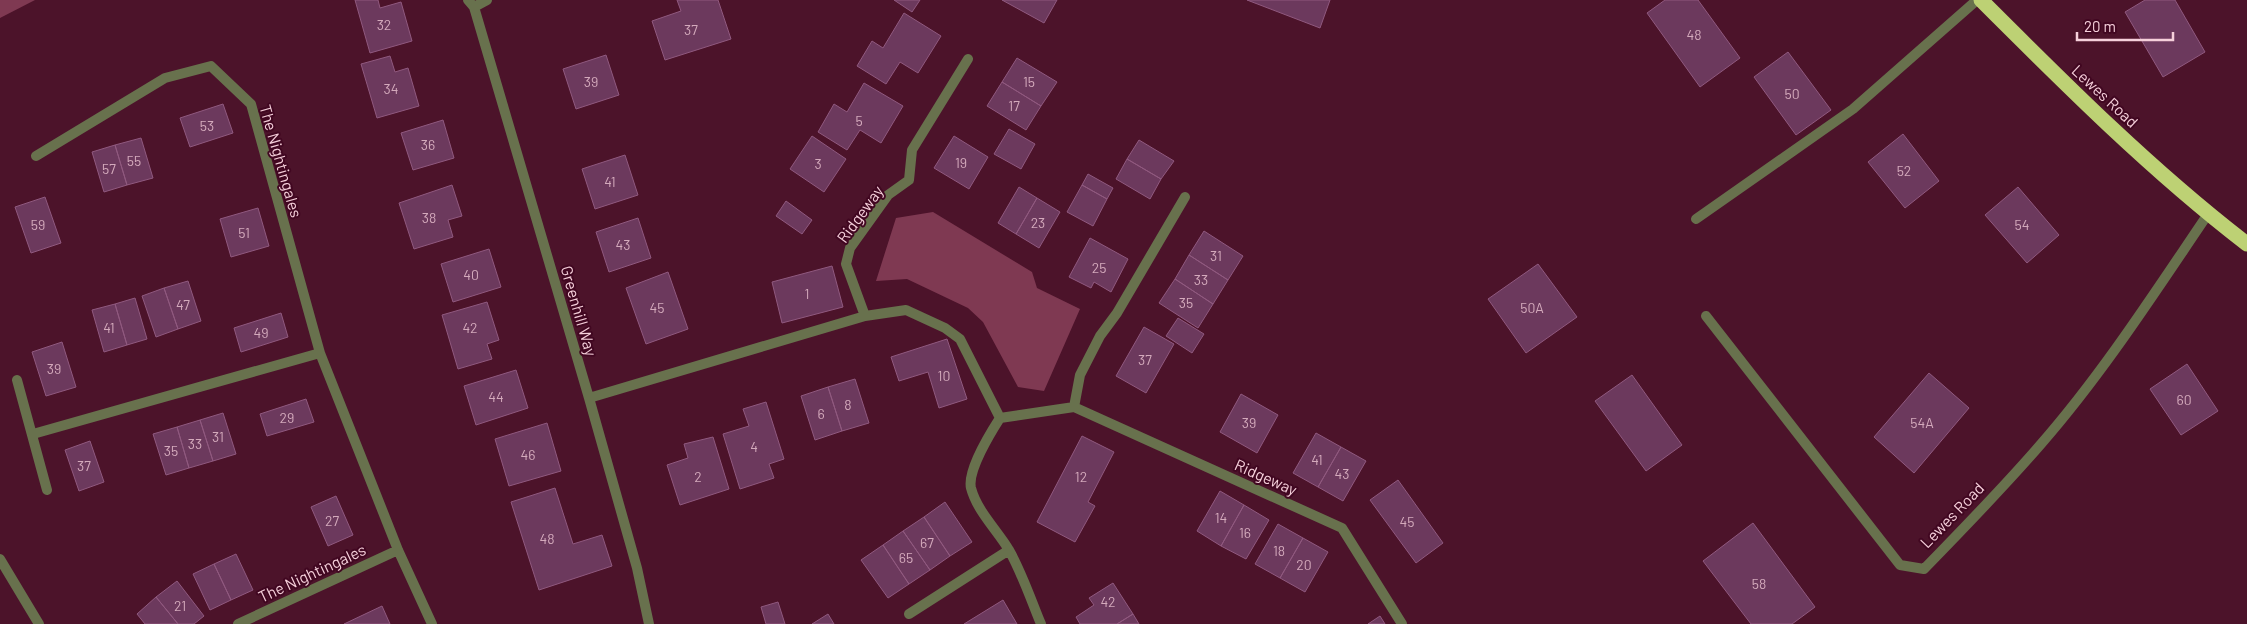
<svg xmlns="http://www.w3.org/2000/svg" width="2247" height="624" font-family="Barlow,sans-serif">
	<style>
		.green { fill: #7f3952 }
		.building { fill: #6c395d; stroke: #90597f }
		.lines { fill: none; stroke-linecap: round; stroke-linejoin: round }
		.lane { stroke: #68714d; stroke-width: 10 }
		.street { stroke: #68714d; stroke-width: 10 }
		.highway { stroke: #bdd174; stroke-width: 15 }
		.labels { text-anchor: middle; stroke-width: 4; stroke-linejoin: round; paint-order: stroke }
		.number-label { font-size: 14px; fill: #d4aabc }
		.street-label { font-size: 16px; fill: #f6d0db; stroke: #410721 }
	</style>
	<rect width="100%" height="100%" fill="#4c132a"/>
	<path class="green" d="M 0,0 L 35,0 L 0,18 Z
		M 933,212 L 1032,272 L 1037,288 L 1080,309 L 1044,391 L 1018,387 L 983,322 L 968,308 L 907,279 L 876,281 L 896,218 Z"/>
	<path class="building" d="M 355,0 L 378,0 L 380,8 L 401,2 L 412,41 L 370,53 Z
		M 677,0 L 718,0 L 731,39 L 665,60 L 652,21 L 681,11 Z
		M 894,0 L 920,0 L 912,12 Z
		M 1002,0 L 1057,0 L 1044,23 Z
		M 1247,0 L 1330,0 L 1320,28 Z
		M 1665,0 L 1698,0 L 1740,58 L 1700,87 L 1647,13 Z
		M 2145,0 L 2175,0 L 2205,52 L 2163,77 L 2125,12 Z
		M 904,13 L 941,36 L 918,73 L 900,62 L 886,84 L 857,66 L 872,41 L 883,48 Z
		M 1788,52 L 1831,110 L 1796,135 L 1754,77 Z
		M 606,55 L 619,95 L 576,109 L 563,69 Z
		M 390,56 L 395,72 L 408,68 L 419,106 L 377,118 L 361,64 Z
		M 1017,58 L 1057,82 L 1041,106 L 1002,82 Z
		M 1002,82 L 1041,106 L 1026,130 L 987,106 Z
		M 864,83 L 903,106 L 881,143 L 860,130 L 847,150 L 818,132 L 834,104 L 847,112 Z
		M 223,104 L 233,133 L 190,147 L 180,118 Z
		M 443,120 L 454,158 L 413,170 L 401,133 Z
		M 1009,129 L 1035,144 L 1021,169 L 994,154 Z
		M 1903,134 L 1939,181 L 1905,208 L 1868,162 Z
		M 812,136 L 846,159 L 824,192 L 790,169 Z
		M 954,136 L 988,157 L 969,189 L 934,168 Z
		M 141,138 L 153,178 L 127,185 L 115,145 Z
		M 1139,140 L 1174,161 L 1161,179 L 1127,159 Z
		M 115,145 L 127,185 L 104,192 L 92,152 Z
		M 625,155 L 638,195 L 595,209 L 582,169 Z
		M 1127,159 L 1161,179 L 1150,199 L 1116,179 Z
		M 1088,174 L 1113,188 L 1107,199 L 1082,185 Z
		M 452,185 L 462,216 L 448,220 L 453,237 L 414,249 L 399,203 Z
		M 1082,185 L 1107,199 L 1093,226 L 1067,212 Z
		M 1019,187 L 1037,198 L 1016,234 L 998,223 Z
		M 2018,187 L 2059,235 L 2027,263 L 1985,215 Z
		M 45,197 L 61,243 L 31,253 L 15,207 Z
		M 1037,198 L 1060,212 L 1039,248 L 1016,234 Z
		M 786,201 L 812,220 L 802,234 L 776,216 Z
		M 258,208 L 269,246 L 231,257 L 220,219 Z
		M 638,218 L 651,258 L 609,272 L 596,232 Z
		M 1204,231 L 1243,256 L 1228,280 L 1189,255 Z
		M 1090,238 L 1128,259 L 1111,292 L 1094,282 L 1091,288 L 1069,277 Z
		M 489,249 L 501,287 L 453,302 L 441,264 Z
		M 1189,255 L 1228,280 L 1213,304 L 1175,279 Z
		M 1538,264 L 1577,317 L 1526,353 L 1488,299 Z
		M 832,266 L 843,307 L 782,323 L 772,282 Z
		M 668,272 L 688,329 L 646,344 L 626,288 Z
		M 1175,279 L 1213,304 L 1198,328 L 1159,303 Z
		M 188,281 L 201,321 L 178,329 L 164,288 Z
		M 164,288 L 178,329 L 156,337 L 142,296 Z
		M 135,298 L 147,339 L 127,345 L 115,304 Z
		M 487,302 L 499,340 L 487,344 L 492,359 L 458,369 L 442,315 Z
		M 115,304 L 127,345 L 104,352 L 92,310 Z
		M 281,313 L 288,337 L 241,352 L 234,328 Z
		M 1178,318 L 1204,334 L 1192,353 L 1166,336 Z
		M 1144,327 L 1174,344 L 1146,393 L 1116,376 Z
		M 947,339 L 967,399 L 939,408 L 928,372 L 899,381 L 891,357 Z
		M 62,342 L 76,387 L 46,396 L 32,352 Z
		M 2187,364 L 2218,411 L 2181,435 L 2150,389 Z
		M 516,370 L 528,408 L 476,425 L 464,386 Z
		M 1929,373 L 1969,408 L 1914,473 L 1874,437 Z
		M 1632,375 L 1682,445 L 1646,471 L 1595,401 Z
		M 855,379 L 869,423 L 842,431 L 828,387 Z
		M 828,387 L 842,431 L 815,440 L 801,396 Z
		M 1241,394 L 1278,415 L 1257,453 L 1220,432 Z
		M 306,399 L 314,422 L 267,436 L 260,414 Z
		M 766,402 L 784,459 L 769,464 L 774,478 L 740,489 L 723,434 L 749,426 L 743,409 Z
		M 223,413 L 236,454 L 213,461 L 200,420 Z
		M 200,420 L 213,461 L 189,468 L 177,427 Z
		M 547,423 L 561,471 L 509,486 L 495,439 Z
		M 177,427 L 189,468 L 166,475 L 153,434 Z
		M 1316,433 L 1341,447 L 1318,487 L 1293,473 Z
		M 1082,436 L 1114,452 L 1088,502 L 1095,506 L 1075,542 L 1037,522 Z
		M 713,437 L 729,489 L 680,505 L 667,465 L 688,458 L 684,444 Z
		M 90,441 L 104,482 L 79,491 L 65,450 Z
		M 1341,447 L 1366,461 L 1343,501 L 1318,487 Z
		M 1398,480 L 1443,543 L 1416,563 L 1370,500 Z
		M 555,488 L 573,544 L 602,535 L 612,566 L 539,590 L 511,502 Z
		M 1220,491 L 1244,505 L 1221,546 L 1197,531 Z
		M 336,496 L 353,535 L 328,546 L 311,507 Z
		M 945,502 L 972,542 L 950,556 L 924,517 Z
		M 1244,505 L 1269,520 L 1246,559 L 1221,546 Z
		M 924,517 L 950,556 L 930,570 L 903,531 Z
		M 1753,523 L 1815,607 L 1792,624 L 1751,624 L 1703,561 Z
		M 1278,524 L 1303,538 L 1280,578 L 1255,564 Z
		M 903,531 L 930,570 L 909,584 L 883,545 Z
		M 1303,538 L 1328,552 L 1305,592 L 1280,578 Z
		M 883,545 L 909,584 L 888,598 L 861,560 Z
		M 236,554 L 253,590 L 231,600 L 214,564 Z
		M 214,564 L 231,600 L 210,610 L 193,574 Z
		M 177,581 L 204,616 L 194,624 L 178,624 L 156,597 Z
		M 1113,583 L 1133,614 L 1117,624 L 1080,624 L 1076,617 L 1094,605 L 1089,598 Z
		M 156,597 L 178,624 L 145,624 L 137,614 Z
		M 1003,600 L 1017,624 L 964,624 Z
		M 778,602 L 785,624 L 766,624 L 761,607 Z
		M 382,606 L 390,624 L 344,624 Z
		M 828,614 L 834,624 L 812,624 Z
		M 1133,614 L 1139,624 L 1117,624 Z
		M 1380,616 L 1385,624 L 1368,624 Z"/>
	<g class="lines">
		<path class="lane" d="M 1696,219 L 1853,109 L 1977,0"/>
		<path class="street" d="M 468,0 L 474,7 L 589,398 L 637,568 L 649,624
			M 474,7 L 487,0
			M 36,156 L 165,78 L 211,66 L 251,104 L 320,353 L 398,550 L 432,624
			M 865,316 L 846,264 L 850,248 L 888,195 L 909,180 L 912,150 L 968,59
			M 1706,316 L 1900,565 L 1924,569 C 1964,528 2004,487 2041,444 C 2103,373 2155,292 2208,214
			M 17,380 L 47,490
			M 589,398 L 865,316 L 906,310 L 945,328 L 960,339 L 1000,418
			M 1074,407 L 1080,375 L 1100,336 L 1117,313 L 1185,197
			M 33,434 L 320,353
			M 0,559 L 39,624
			M 909,614 L 1009,550
			M 238,624 L 398,550
			M 1041,624 C 1031,600 1022,573 1009,550 C 997,530 977,511 971,488 C 967,471 991,432 1000,418 L 1074,407 L 1342,528 L 1402,624"/>
		<path class="highway" d="M 1981,0 C 2066,85 2152,171 2247,244"/>
	</g>
	<g class="labels">
		<g class="number-label">
			<text x="384" y="30">32</text>
			<text x="691" y="35">37</text>
			<text x="1694" y="40">48</text>
			<text x="591" y="87">39</text>
			<text x="1029" y="87">15</text>
			<text x="391" y="94">34</text>
			<text x="1792" y="99">50</text>
			<text x="1014" y="111">17</text>
			<text x="859" y="126">5</text>
			<text x="207" y="131">53</text>
			<text x="428" y="150">36</text>
			<text x="134" y="166">55</text>
			<text x="961" y="168">19</text>
			<text x="818" y="169">3</text>
			<text x="109" y="174">57</text>
			<text x="1904" y="176">52</text>
			<text x="610" y="187">41</text>
			<text x="429" y="223">38</text>
			<text x="1038" y="228">23</text>
			<text x="38" y="230">59</text>
			<text x="2022" y="230">54</text>
			<text x="244" y="238">51</text>
			<text x="623" y="250">43</text>
			<text x="1216" y="261">31</text>
			<text x="1099" y="273">25</text>
			<text x="471" y="280">40</text>
			<text x="1201" y="285">33</text>
			<text x="807" y="299">1</text>
			<text x="1186" y="308">35</text>
			<text x="183" y="310">47</text>
			<text x="657" y="313">45</text>
			<text x="1532" y="313">50A</text>
			<text x="109" y="333">41</text>
			<text x="470" y="333">42</text>
			<text x="261" y="338">49</text>
			<text x="1145" y="365">37</text>
			<text x="54" y="374">39</text>
			<text x="944" y="381">10</text>
			<text x="496" y="402">44</text>
			<text x="2184" y="405">60</text>
			<text x="848" y="410">8</text>
			<text x="821" y="419">6</text>
			<text x="287" y="423">29</text>
			<text x="1249" y="428">39</text>
			<text x="1922" y="428">54A</text>
			<text x="218" y="442">31</text>
			<text x="195" y="449">33</text>
			<text x="754" y="452">4</text>
			<text x="171" y="456">35</text>
			<text x="528" y="460">46</text>
			<text x="1317" y="465">41</text>
			<text x="84" y="471">37</text>
			<text x="1342" y="479">43</text>
			<text x="698" y="482">2</text>
			<text x="1081" y="482">12</text>
			<text x="1221" y="523">14</text>
			<text x="332" y="526">27</text>
			<text x="1407" y="527">45</text>
			<text x="1245" y="538">16</text>
			<text x="547" y="544">48</text>
			<text x="927" y="548">67</text>
			<text x="1279" y="556">18</text>
			<text x="906" y="563">65</text>
			<text x="1304" y="570">20</text>
			<text x="1759" y="589">58</text>
			<text x="1108" y="607">42</text>
			<text x="180" y="611">21</text>
		</g>
		<g class="street-label">
			<text transform="translate(2105 96) rotate(43)" y="6">Lewes Road</text>
			<text transform="translate(281 161) rotate(74)" y="6">The Nightingales</text>
			<text transform="translate(860 214) rotate(-54)" y="6">Ridgeway</text>
			<text transform="translate(579 311) rotate(74)" y="6">Greenhill Way</text>
			<text transform="translate(1266 477) rotate(24)" y="6">Ridgeway</text>
			<text transform="translate(1952 515) rotate(-46)" y="6">Lewes Road</text>
			<text transform="translate(312 573) rotate(-25)" y="6">The Nightingales</text>
		</g>
	</g>
	<path d="M2077 32v8h96v-8" fill="none" stroke="#f6d0db" stroke-width="2.5"/>
	<text x="2084" y="32" font-size="15" fill="#f6d0db" stroke="#410721" stroke-width="4" paint-order="stroke">20 m</text>
</svg>
